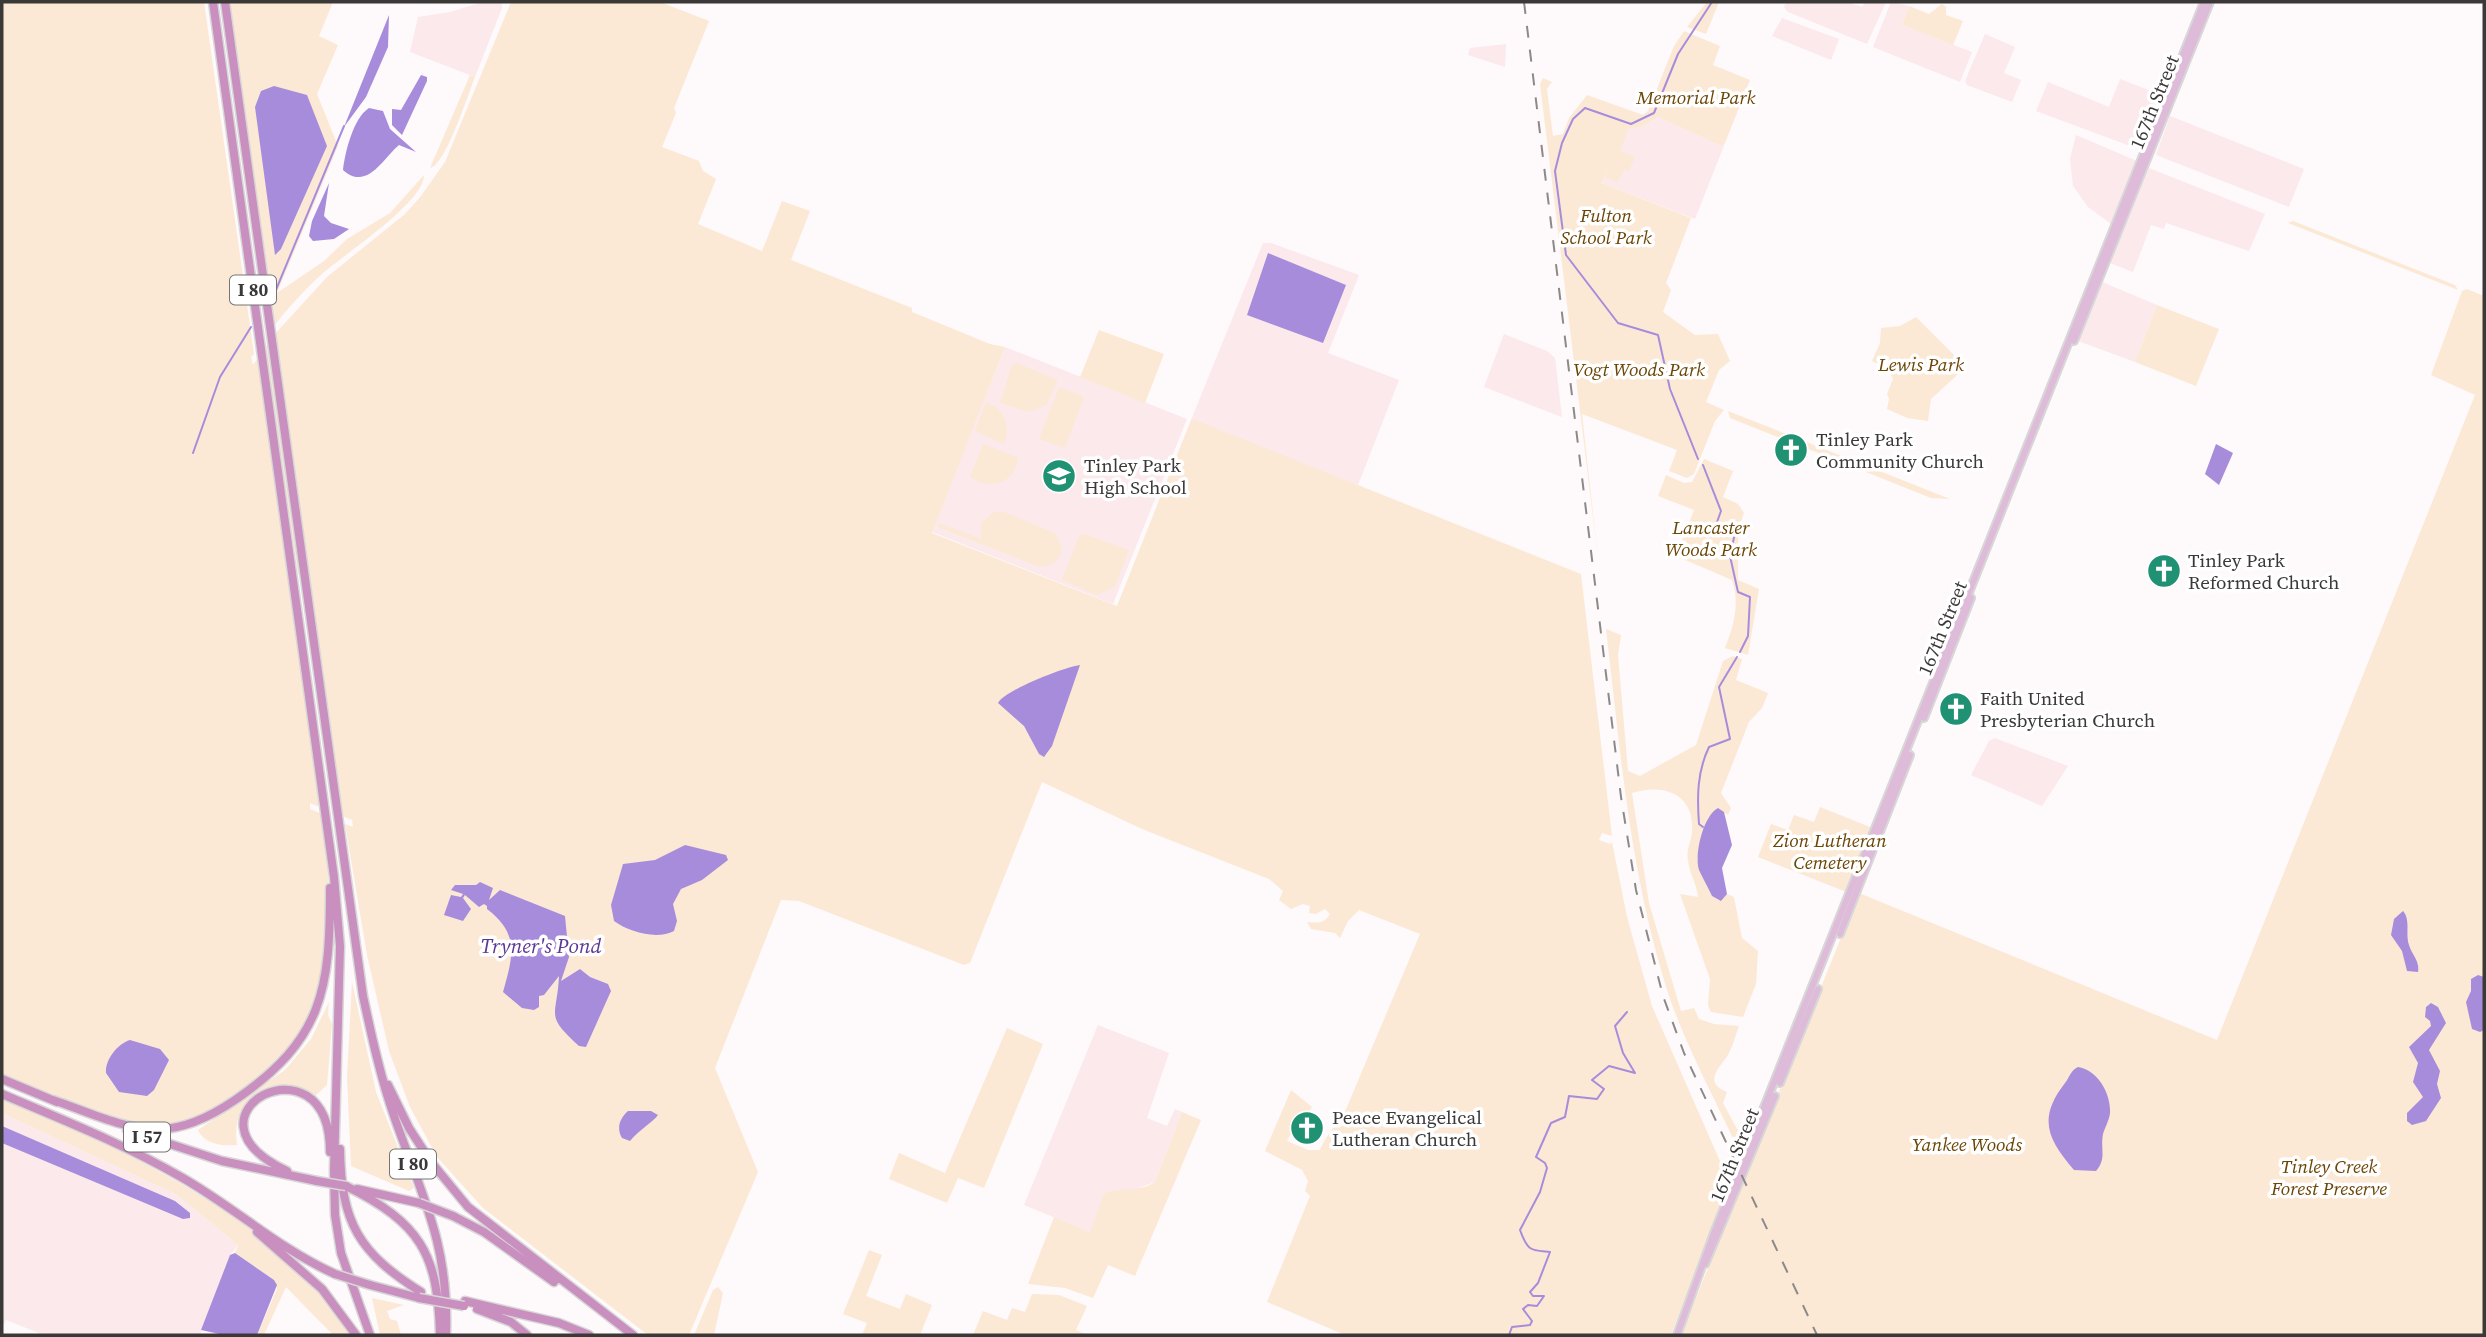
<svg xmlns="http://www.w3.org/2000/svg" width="2486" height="1337" font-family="'Source Serif 4',serif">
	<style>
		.built { fill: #fbe9ec }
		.green { fill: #fbe9d5 }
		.water { fill: #a78cdc }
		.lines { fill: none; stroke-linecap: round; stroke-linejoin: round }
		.stream { stroke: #a78cdc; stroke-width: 2 }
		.major-casing { stroke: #d8d7d7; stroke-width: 10 }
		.highway-casing { stroke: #d8d7d7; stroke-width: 11 }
		.major { stroke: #debcd9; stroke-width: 6 }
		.highway { stroke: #c88fbf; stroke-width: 8 }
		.rail { stroke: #8d8989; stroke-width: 2; stroke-dasharray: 12 12; stroke-linecap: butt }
		.highway-bridge-casing { stroke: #d8d7d7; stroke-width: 11; stroke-linecap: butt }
		.highway-bridge { stroke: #c88fbf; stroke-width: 8 }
		.labels { text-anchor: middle; stroke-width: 7; stroke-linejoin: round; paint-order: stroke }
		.shield { fill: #fff; stroke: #767474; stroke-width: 2 }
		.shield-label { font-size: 18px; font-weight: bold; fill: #3b3838 }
		.park-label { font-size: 19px; font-style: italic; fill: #6c4506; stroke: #fff }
		.street-label { font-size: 19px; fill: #3b3838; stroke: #fff }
		.poi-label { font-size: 19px; fill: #3b3838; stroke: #fff; text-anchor: start }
		.water-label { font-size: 21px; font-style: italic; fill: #5d3795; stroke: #fff }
	</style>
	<rect width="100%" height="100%" fill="#fef9fa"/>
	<path class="built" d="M 483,2 L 501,2 L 502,8 L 475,77 L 410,52 L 418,17 L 450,12 Z
		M 1786,2 L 1848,2 L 1862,7 L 1865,2 L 1886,2 L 1867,44 L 1788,12 L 1784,7 Z
		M 1891,2 L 1909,6 L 1902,25 L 1972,52 L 1960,82 L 1873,47 Z
		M 1782,18 L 1839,39 L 1831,60 L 1772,36 Z
		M 1985,34 L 2015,47 L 2004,73 L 2021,80 L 2012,102 L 1967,85 L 1965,81 Z
		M 1506,44 L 1505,67 L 1468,55 L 1470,48 Z
		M 2120,79 L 2164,96 L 2141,150 L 2036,111 L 2048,82 L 2109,107 Z
		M 2170,116 L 2304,169 L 2289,207 L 2156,155 Z
		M 1658,117 L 1721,146 L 1725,143 L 1695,219 L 1602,183 L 1615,151 L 1620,150 L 1629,129 L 1642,127 Z
		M 2076,135 L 2137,161 L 2111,224 L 2088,207 L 2073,186 L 2070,159 Z
		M 2149,168 L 2265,214 L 2249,251 L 2166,223 L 2164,229 L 2151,225 L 2133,272 L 2110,263 Z
		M 1263,243 L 1271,243 L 1359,275 L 1328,353 L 1399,380 L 1358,485 L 1191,420 Z
		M 2102,282 L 2157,305 L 2135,362 L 2078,341 Z
		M 1504,334 L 1547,351 L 1555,358 L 1562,417 L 1484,387 Z
		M 1005,347 L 1187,419 L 1113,604 L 932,532 Z
		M 1995,738 L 2068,766 L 2042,806 L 1971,775 L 1989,741 Z
		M 1098,1025 L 1169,1053 L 1147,1118 L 1167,1126 L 1175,1109 L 1182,1112 L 1155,1182 L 1127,1192 L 1111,1191 L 1090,1232 L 1024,1205 Z
		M 2,1113 L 177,1195 L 238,1245 L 230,1255 L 200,1335 L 44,1335 L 6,1320 L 2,1328 Z"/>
	<path class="green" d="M 2,2 L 204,2 L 254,354 L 251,357 L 253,365 L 258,358 L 320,807 L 310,803 L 310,809 L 322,814 C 331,887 340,979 296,1043 C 284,1061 251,1087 231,1098 C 207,1113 183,1128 153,1127 C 115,1125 40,1089 2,1074 Z
		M 229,2 L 333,2 L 319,36 L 338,45 L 317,94 L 338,146 L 277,293 L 324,261 L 347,239 L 390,213 L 424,175 C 425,202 343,255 322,274 C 304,290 289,307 274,326 Z
		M 511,2 L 660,2 L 709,21 L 674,108 L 676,113 L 662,147 L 699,161 L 703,171 L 716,179 L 698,224 L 762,251 L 782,201 L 810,211 L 791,260 L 912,308 L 912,312 L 990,344 L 1005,347 L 932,533 L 1117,606 L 1191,420 L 1195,420 L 1581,574 L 1612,836 L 1602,833 L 1599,840 L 1610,844 L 1612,842 L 1627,917 L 1652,1006 L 1730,1184 L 1671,1335 L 1345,1335 L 1267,1302 L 1310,1196 L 1305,1191 L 1308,1181 L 1302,1170 L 1265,1151 L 1291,1090 L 1312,1107 C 1305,1121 1294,1125 1287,1141 L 1308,1150 L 1320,1150 C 1323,1143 1334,1123 1341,1121 L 1420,934 L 1359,910 L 1348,921 L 1340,938 L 1335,933 L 1311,929 L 1307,922 C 1318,923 1324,924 1330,914 L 1325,909 L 1316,914 L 1309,913 L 1310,906 L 1303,904 L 1291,909 L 1279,900 L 1283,891 L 1269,879 L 1142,829 L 1042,782 L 970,963 L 964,965 L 799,901 L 781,900 L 715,1068 L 758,1172 L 689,1335 L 648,1335 L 483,1208 L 437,1157 L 410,1107 L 389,1051 L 367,955 L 345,824 L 353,827 L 352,820 L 342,816 L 275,334 L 327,277 L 405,214 L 421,196 L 445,162 Z
		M 1707,2 L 1719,2 L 1706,34 L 1687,27 Z
		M 1942,4 L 1946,7 L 1946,15 L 1963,21 L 1953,45 L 1902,25 L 1909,6 L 1929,14 Z
		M 1684,31 L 1720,46 L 1713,65 L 1750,80 L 1725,143 L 1721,146 L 1658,117 L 1642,127 L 1629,129 L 1620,151 L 1635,157 L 1629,171 L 1625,169 L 1617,183 L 1605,177 L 1612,159 L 1602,183 L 1691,218 L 1666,283 L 1671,290 L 1663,312 L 1695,335 L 1718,334 L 1730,361 L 1719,370 L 1706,402 L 1724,410 L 1715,421 L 1694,474 L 1687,478 L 1669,471 L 1677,450 L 1582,414 L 1598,558 L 1540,84 L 1543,78 L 1552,82 L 1547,89 L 1553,136 L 1563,134 L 1569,118 L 1587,95 L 1643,115 L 1648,111 L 1674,46 Z
		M 470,75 L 475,77 C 468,94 446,165 430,168 Z
		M 2293,221 L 2455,285 L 2458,290 L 2288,223 Z
		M 2467,289 L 2484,296 L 2484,1335 L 1681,1335 L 1859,893 L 2217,1040 L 2475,395 L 2431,375 L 2462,291 Z
		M 2157,305 L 2219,329 L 2196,386 L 2135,362 Z
		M 1916,317 L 1966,367 L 1931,399 L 1928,421 L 1907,418 L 1887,409 L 1889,399 L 1887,394 L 1893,379 L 1888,368 L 1872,361 L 1880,343 L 1881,328 L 1900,326 Z
		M 1099,330 L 1164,354 L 1145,403 L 1080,377 Z
		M 268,344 L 299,573 L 298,575 L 265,347 Z
		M 1016,363 L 1058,380 L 1046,405 L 1029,412 L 1000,403 L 1012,365 Z
		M 1059,387 L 1084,397 L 1065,448 L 1039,439 Z
		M 986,402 C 1005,409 1011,426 1004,444 L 975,431 Z
		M 1728,411 L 1950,499 L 1931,498 L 1730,418 Z
		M 983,444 L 1018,458 C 1016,483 989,491 970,477 Z
		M 1704,459 L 1733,471 L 1723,497 L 1738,504 L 1744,513 L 1738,530 L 1738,580 L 1759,589 L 1748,655 L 1725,648 C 1734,625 1740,603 1732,580 L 1676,556 L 1694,510 L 1658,496 L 1666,475 L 1684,483 L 1692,482 Z
		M 994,512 L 1004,512 L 1055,533 L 1062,548 C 1060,561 1051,568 1037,566 L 938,527 L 940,523 L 981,539 L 981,523 Z
		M 1084,534 L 1129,550 L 1115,587 L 1096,595 L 1062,580 L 1079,536 Z
		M 1606,629 L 1621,635 L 1618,655 L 1628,771 L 1640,776 L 1696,745 L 1723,661 L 1733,656 L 1742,659 L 1736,680 L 1768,693 L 1762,708 L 1749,722 L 1721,793 L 1731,808 L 1728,815 L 1724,812 L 1702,831 L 1697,859 L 1712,896 L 1720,900 L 1727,894 L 1734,897 L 1742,938 L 1758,951 L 1756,984 L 1743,1017 L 1711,1012 L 1708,1005 L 1710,979 L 1680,894 L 1698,897 C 1697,884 1689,873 1688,860 C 1686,850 1691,842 1692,832 C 1695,793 1663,783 1632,793 L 1649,903 L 1681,1011 L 1694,1008 L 1699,1019 L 1714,1024 L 1739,1026 C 1735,1036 1732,1050 1726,1058 C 1716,1071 1705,1083 1727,1092 L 1723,1103 L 1737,1129 L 1752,1136 L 1744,1152 L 1738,1149 C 1713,1094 1681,1038 1664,980 C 1629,865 1620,747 1606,629 Z
		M 1820,807 L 1875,829 L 1849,893 L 1758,857 L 1771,824 L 1788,830 L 1794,815 L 1814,822 Z
		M 352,982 L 376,1092 L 414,1188 L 409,1191 L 351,1166 L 347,1078 Z
		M 329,1002 L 328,1015 L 332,1024 L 327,1085 L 315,1096 C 275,1068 229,1096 237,1145 C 223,1146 205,1145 198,1130 L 285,1070 L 311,1039 Z
		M 1007,1028 L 1043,1044 L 984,1188 L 958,1178 L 947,1203 L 889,1179 L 899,1153 L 945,1173 Z
		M 2,1098 C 112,1145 220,1193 308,1278 C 325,1295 340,1316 355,1335 L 333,1335 L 286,1287 L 264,1335 L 257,1335 L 277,1289 L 274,1280 L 235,1253 L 238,1245 L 177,1195 L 2,1113 Z
		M 1182,1112 L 1201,1120 L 1135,1276 L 1108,1265 L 1093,1298 L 1065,1288 L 1028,1284 L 1054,1217 L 1090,1232 L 1104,1194 C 1119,1186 1139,1193 1155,1182 Z
		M 869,1250 L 882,1255 L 866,1296 L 900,1309 L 906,1294 L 932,1305 L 920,1335 L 862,1335 L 867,1323 L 843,1314 Z
		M 718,1287 L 723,1293 L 714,1335 L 694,1335 L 713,1290 Z
		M 1032,1294 L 1059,1295 L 1087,1306 L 1076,1330 L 1087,1335 L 973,1335 L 983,1311 L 1007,1320 L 1012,1308 L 1025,1312 Z
		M 372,1298 L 404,1305 L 387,1311 L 390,1319 L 397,1321 L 401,1335 L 380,1335 Z"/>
	<path class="water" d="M 389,15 L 388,47 L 366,97 L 344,127 Z
		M 421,75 L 427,77 L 427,81 L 402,135 L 392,125 L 392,109 L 401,110 Z
		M 274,86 L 307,95 L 327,146 L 281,249 L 275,255 L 255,107 L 261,91 Z
		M 369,108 L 383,111 L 390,129 L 416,152 L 399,145 C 384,157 367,192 343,170 C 345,153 353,118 369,108 Z
		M 329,183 L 324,216 L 331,223 L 349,229 L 334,239 L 313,241 L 309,236 L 312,221 Z
		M 1268,253 L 1346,285 L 1323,343 L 1247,315 Z
		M 2216,444 L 2233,453 L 2219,485 L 2205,474 Z
		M 1080,665 L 1052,746 L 1044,757 L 1039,754 L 1024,726 L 998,703 C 1005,690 1065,667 1080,665 Z
		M 1718,808 L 1724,812 L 1732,845 L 1722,868 L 1727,894 L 1721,901 L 1712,896 C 1708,887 1703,879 1699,870 C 1694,855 1703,816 1718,808 Z
		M 685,845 L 726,855 L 728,860 L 702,880 L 681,889 L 673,904 L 677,921 L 674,931 C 657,940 629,932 614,921 L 611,905 L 623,864 L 655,860 Z
		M 480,882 L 493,888 L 489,900 L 500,890 L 565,916 L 569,957 L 561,981 L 580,969 L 590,977 L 608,984 L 611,991 L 586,1047 L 579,1046 C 544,1014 557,1018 559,976 L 544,995 L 539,996 L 539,1007 L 534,1010 L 522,1008 L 503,992 C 513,956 520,934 487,909 L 487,906 L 484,904 L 479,907 L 465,895 L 463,898 L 471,909 L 463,921 L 444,915 L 451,895 L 461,897 L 463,894 L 451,890 L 455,885 L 476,885 Z
		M 2403,911 C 2411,920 2405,934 2409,945 C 2412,955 2420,961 2418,972 L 2407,971 L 2402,951 L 2391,935 L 2394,919 Z
		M 2478,975 L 2484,977 L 2484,1030 L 2480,1032 L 2472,1029 L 2466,1002 L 2471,991 L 2471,979 Z
		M 2431,1003 L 2438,1007 L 2446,1023 L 2429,1050 L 2440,1071 L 2437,1084 L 2441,1098 L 2426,1121 L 2412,1125 L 2407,1121 L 2407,1113 L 2423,1097 L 2413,1082 L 2418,1063 L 2409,1047 L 2431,1026 L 2430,1021 L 2425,1017 L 2426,1007 Z
		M 130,1040 L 160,1049 L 169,1060 L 154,1090 L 147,1096 L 119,1092 L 106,1073 C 105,1060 117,1044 130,1040 Z
		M 2078,1067 C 2098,1070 2111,1094 2110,1113 C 2109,1121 2105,1127 2103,1134 C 2100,1150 2107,1158 2096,1171 L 2074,1170 C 2048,1139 2037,1119 2065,1083 C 2070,1077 2070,1071 2078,1067 Z
		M 628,1111 L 651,1111 L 658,1115 C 654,1121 638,1131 630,1141 L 622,1138 C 616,1128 620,1118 628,1111 Z
		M 2,1126 L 175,1201 L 190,1213 L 190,1218 L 183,1219 L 2,1143 Z
		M 235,1253 L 274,1280 L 277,1285 L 257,1335 L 224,1335 L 201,1330 L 230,1255 Z"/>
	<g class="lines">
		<path class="stream" d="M 273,297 L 344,126
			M 193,453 L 220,377 L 251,327
			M 1698,459 L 1670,389 L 1658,335 L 1618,323 L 1566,255 L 1555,171 L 1562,143 L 1573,119 L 1585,108 L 1631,124 L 1654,113 L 1678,54 L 1712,2
			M 1703,465 L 1721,511 L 1717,522 L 1735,533 L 1730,556 L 1738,592 L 1750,597 L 1748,636 L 1740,652
			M 1703,827 L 1699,824 C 1697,797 1697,772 1709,747 L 1730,739 L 1719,687 L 1737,657
			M 1509,1335 L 1512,1327 L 1530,1325 L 1532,1321 L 1523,1309 L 1528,1305 L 1537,1306 L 1544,1296 L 1533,1296 L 1530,1292 L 1538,1283 L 1550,1252 C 1531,1250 1528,1252 1520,1230 L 1540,1192 L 1547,1168 L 1545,1163 L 1536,1157 L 1551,1123 L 1565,1117 L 1569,1096 L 1597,1099 L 1604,1089 L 1592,1080 L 1609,1066 L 1635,1073 L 1623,1053 L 1615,1026 L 1627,1012"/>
		<g class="major-casing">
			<path id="major" d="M 2074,341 L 2210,2
				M 1924,718 L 1971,598
				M 1840,934 L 1910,755
				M 1780,1083 L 1818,989
				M 1705,1264 L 1775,1096
				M 1677,1335 L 1714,1233 L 2204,2"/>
		</g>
		<g class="highway-casing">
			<path id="highway" d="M 213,2 L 334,877 L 340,946 L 334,1170 L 335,1215 L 341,1253 L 370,1335
				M 225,2 L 363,996 C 372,1038 381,1079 395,1119 C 424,1201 449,1245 446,1335
				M 2,1079 L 57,1102
				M 388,1085 L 409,1128 L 431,1162 L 468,1207 L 633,1335
				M 2,1094 C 63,1120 124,1144 181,1177 C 234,1207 279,1249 335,1274
				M 53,1100 C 86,1111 122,1129 156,1129 C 185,1130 213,1115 235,1100 C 324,1039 330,989 330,888
				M 127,1130 L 222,1161 L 317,1181
				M 340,1149 C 341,1223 359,1253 421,1292
				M 287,1171 C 168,1115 330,1030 330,1152
				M 346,1186 C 420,1223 438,1253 440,1335
				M 357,1189 L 419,1203
				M 453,1216 L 484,1232 L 554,1282
				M 257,1232 L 322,1289 L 356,1335
				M 370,1285 L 419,1298
				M 465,1301 L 559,1323 L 589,1335
				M 477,1309 L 511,1322 L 527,1335"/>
		</g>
		<use href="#major" class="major"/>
		<use href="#highway" class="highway"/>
		<path class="rail" d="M 1524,2 L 1621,797 L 1636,890 L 1663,996 L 1684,1053 L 1817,1335"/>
		<g class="highway-bridge-casing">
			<path id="highway-bridge" d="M 317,1181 L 346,1186
				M 419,1203 L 453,1216
				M 335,1274 L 370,1285
				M 419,1298 L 464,1306"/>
		</g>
		<use href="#highway-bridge" class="highway-bridge"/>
	</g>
	<defs>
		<g id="church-disc" transform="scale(1.75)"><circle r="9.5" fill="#209172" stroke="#fff"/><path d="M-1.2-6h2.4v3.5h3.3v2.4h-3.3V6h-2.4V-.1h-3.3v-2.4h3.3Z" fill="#fff"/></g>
		<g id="school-disc" transform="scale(1.75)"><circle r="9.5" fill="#209172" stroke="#fff"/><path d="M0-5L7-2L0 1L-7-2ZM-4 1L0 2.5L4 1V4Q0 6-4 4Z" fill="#fff"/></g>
	</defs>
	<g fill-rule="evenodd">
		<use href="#church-disc" x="1791" y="450"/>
		<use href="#school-disc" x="1059" y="476"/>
		<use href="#church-disc" x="2164" y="571"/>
		<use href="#church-disc" x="1956" y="709"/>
		<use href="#church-disc" x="1307" y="1128"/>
	</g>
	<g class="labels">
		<g class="shield">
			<rect x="230" y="275.5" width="46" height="29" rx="5"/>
			<rect x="124" y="1122.5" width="46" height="29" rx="5"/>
			<rect x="390" y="1149.5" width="46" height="29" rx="5"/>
		</g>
		<g class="shield-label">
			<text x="253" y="296">I 80</text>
			<text x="147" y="1143">I 57</text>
			<text x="413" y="1170">I 80</text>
		</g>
		<g class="park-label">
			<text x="1696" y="104">Memorial Park</text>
			<text x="1606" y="222">Fulton<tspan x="1606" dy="22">School Park</tspan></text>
			<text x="1921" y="371">Lewis Park</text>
			<text x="1639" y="376">Vogt Woods Park</text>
			<text x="1711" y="534">Lancaster<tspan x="1711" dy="22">Woods Park</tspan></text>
			<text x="1830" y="847">Zion Lutheran<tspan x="1830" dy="22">Cemetery</tspan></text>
			<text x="1967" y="1151">Yankee Woods</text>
			<text x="2329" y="1173">Tinley Creek<tspan x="2329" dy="22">Forest Preserve</tspan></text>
		</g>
		<g class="street-label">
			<text transform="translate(2154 102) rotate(-68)" y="7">167th Street</text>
			<text transform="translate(1942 628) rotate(-68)" y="7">167th Street</text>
			<text transform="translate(1734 1155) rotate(-68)" y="7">167th Street</text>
		</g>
		<g class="poi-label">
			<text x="1816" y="446">Tinley Park<tspan x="1816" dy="22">Community Church</tspan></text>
			<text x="1084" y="472">Tinley Park<tspan x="1084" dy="22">High School</tspan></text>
			<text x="2188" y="567">Tinley Park<tspan x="2188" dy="22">Reformed Church</tspan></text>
			<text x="1980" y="705">Faith United<tspan x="1980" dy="22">Presbyterian Church</tspan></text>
			<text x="1332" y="1124">Peace Evangelical<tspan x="1332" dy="22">Lutheran Church</tspan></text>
		</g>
		<g class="water-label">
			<text x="541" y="953">Tryner's Pond</text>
		</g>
	</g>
	<rect width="2486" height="1337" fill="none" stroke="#3b3838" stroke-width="7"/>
</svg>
